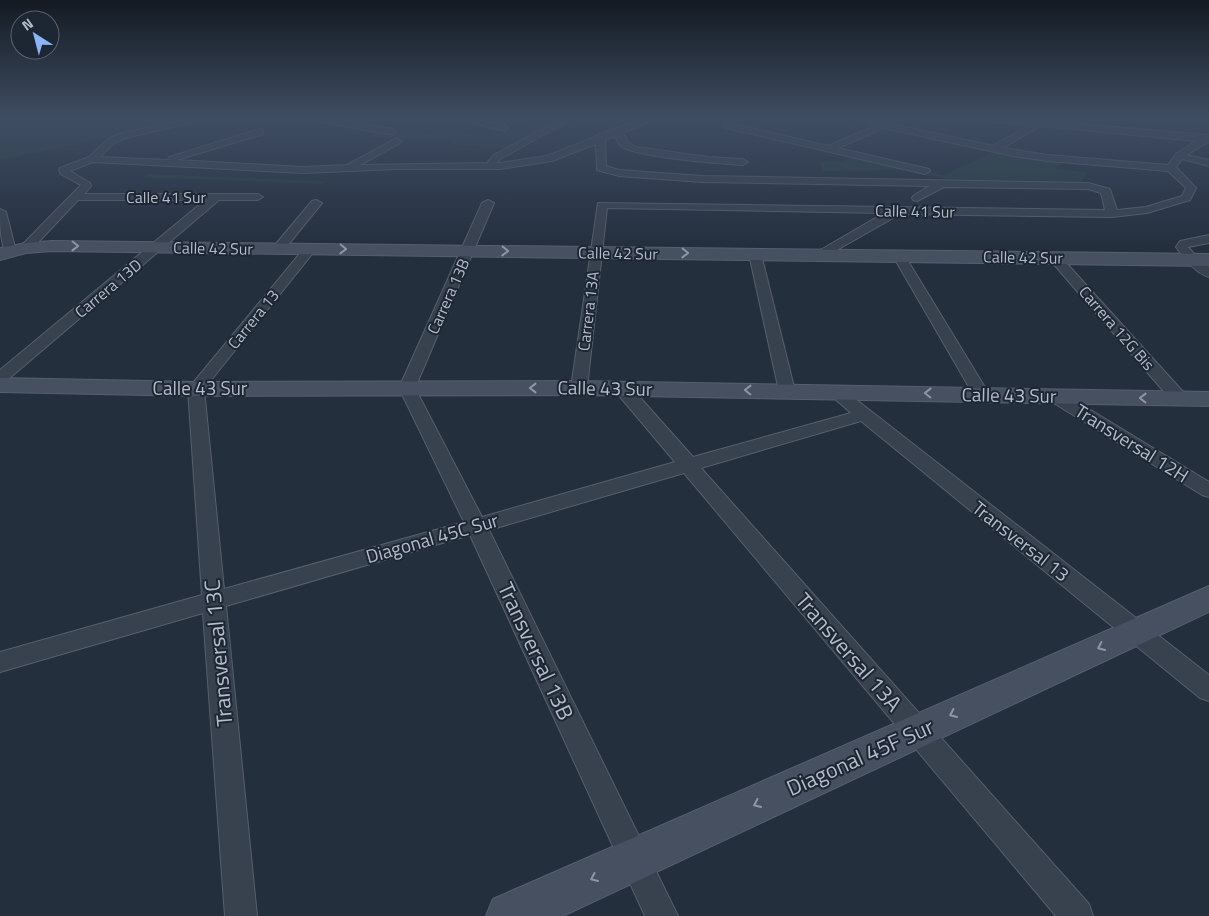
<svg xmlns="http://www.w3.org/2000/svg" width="1209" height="916" font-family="'Titillium Web',sans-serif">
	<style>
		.green { fill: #263c3f }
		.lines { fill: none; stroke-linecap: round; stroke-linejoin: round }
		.street-casing { stroke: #565f6c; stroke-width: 2 }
		.secondary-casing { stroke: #565f6c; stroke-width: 2 }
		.street { fill: #38414e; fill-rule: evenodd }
		.secondary { fill: #465061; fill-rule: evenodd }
		.oneway { stroke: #8e96a5 }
		.labels { text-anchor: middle; stroke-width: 4; stroke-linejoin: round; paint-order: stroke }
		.far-street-label { font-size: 16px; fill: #b4bcc9; stroke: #1d2633 }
		.street-label { font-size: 19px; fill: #b4bcc9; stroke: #1d2633 }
		.near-street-label { font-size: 22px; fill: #b4bcc9; stroke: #1d2633 }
	</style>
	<rect width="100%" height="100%" fill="#242f3e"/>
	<path class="green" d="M 0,118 L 202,118 L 0,160 Z
		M 541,122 L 557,123 L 503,148 L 450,144 L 451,141 L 368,137 L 377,132 L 397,134 L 410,130 L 432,134 L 443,130 L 489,137 L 515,128 L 523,130 Z
		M 994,152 L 1062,163 L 1055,168 L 1086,173 L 1081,183 L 945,179 L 906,170 L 823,171 L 819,161 L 844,162 L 852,156 L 943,175 Z
		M 149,174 L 325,181 L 323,184 C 263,183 203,178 142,178 Z"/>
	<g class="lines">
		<g class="street-casing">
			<path id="street" d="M 194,118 L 211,118 L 125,138 L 114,143 L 100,157 L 168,160 L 169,157 L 260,129 L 263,130 L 263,134 L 177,160 L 303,167 L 347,165 L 397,138 L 402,141 L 400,143 L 360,165 L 487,163 L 494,155 L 563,118 L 574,118 L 500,159 L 497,163 L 500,163 L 547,156 L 595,137 L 597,135 L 644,118 L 656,118 L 623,133 L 628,142 L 636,147 L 708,157 L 743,159 L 748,162 L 743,165 C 723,164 633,157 621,146 C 618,144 617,139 615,136 L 605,140 L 606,166 L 619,170 L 702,176 L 1088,183 L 1110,189 L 1117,210 L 1146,207 L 1182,196 L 1186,188 L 1168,171 L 1048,161 L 1013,156 L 884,128 L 838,148 L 929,169 L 930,171 L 925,174 L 726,128 L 722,125 L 726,122 L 828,146 L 874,126 L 847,118 L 864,118 L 993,146 L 1029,125 L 980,121 L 976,118 L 1041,119 L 1045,121 L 1207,135 L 1209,136 L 1209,141 L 1187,155 L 1209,160 L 1209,166 L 1182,159 L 1176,167 L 1196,188 L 1190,200 L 1147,213 L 1112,217 L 900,214 L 821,259 L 817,258 L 815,255 L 817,252 L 884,213 L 607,208 L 587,388 L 585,392 L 573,392 L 571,388 L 598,203 L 1105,210 L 1101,193 L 1088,189 L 944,187 L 917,201 L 913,200 L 912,198 L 913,196 L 929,186 L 702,182 L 619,176 L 597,170 L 596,144 L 552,161 L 500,169 L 396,169 L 303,173 L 93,162 L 70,171 L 90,183 L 91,186 L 84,194 L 258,194 L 263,197 L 258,200 L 219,200 L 6,381 L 0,383 L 0,370 L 205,200 L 78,200 L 30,251 L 22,251 L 20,248 L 22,245 L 81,185 L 61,174 L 59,170 L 60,168 L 89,157 L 108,139 L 119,134 ZM 1040,126 L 1196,141 L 1176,154 L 1168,165 L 1048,155 L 1003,148 Z
				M 311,118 L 330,118 L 393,129 L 397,132 L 393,135 L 315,121 Z
				M 452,118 L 469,118 L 505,125 L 509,128 L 505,131 Z
				M 316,200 L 322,203 L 283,251 L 275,251 L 273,248 L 275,245 L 312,201 Z
				M 488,200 L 494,203 L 415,388 L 482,517 L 675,462 L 616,392 L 614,388 L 616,384 L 628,384 L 693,457 L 851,413 L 826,391 L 828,387 L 840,387 L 1209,675 L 1209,701 L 1200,698 L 861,421 L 701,468 L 1089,904 L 1093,916 L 1056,916 L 684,473 L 489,530 L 678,916 L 645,916 L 470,535 L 226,606 L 257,916 L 225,916 L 203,613 L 0,672 L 0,652 L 202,595 L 188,389 L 306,246 L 314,246 L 316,249 L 204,389 L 224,589 L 464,522 L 399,388 L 482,203 Z
				M 0,209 L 6,212 L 16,251 L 14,254 L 6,254 C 0,240 0,223 0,209 Z
				M 1209,235 L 1209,243 L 1188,247 L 1196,256 L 1209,267 L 1209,277 C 1195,273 1184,258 1176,247 L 1180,241 Z
				M 755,250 L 761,254 L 795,391 L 793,395 L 781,395 L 779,391 L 749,254 Z
				M 899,252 L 905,256 L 989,394 L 987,398 L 975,398 L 973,394 L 893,256 Z
				M 1055,254 L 1059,255 L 1185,394 L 1187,398 L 1185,402 L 1173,402 L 1051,261 L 1049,258 Z
				M 1055,391 L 1061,392 L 1209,482 L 1209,497 L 1202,495 L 1049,400 L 1047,396 L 1049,392 Z"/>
		</g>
		<g class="secondary-casing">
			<path id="secondary" d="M 52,241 L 1209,254 L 1209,266 L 52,251 L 26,253 L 0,260 L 0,248 L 26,243 Z
				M 0,378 L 196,382 L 579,381 L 1209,392 L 1209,406 L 579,395 L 196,396 L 0,392 Z
				M 1209,586 L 1209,612 L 563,916 L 486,916 L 493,899 Z"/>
		</g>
		<use href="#street" class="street"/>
		<use href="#secondary" class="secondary"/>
	</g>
	<defs><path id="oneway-chevron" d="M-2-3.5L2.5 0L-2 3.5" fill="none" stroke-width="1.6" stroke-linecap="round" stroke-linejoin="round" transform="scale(1.25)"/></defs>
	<g class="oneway">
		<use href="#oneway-chevron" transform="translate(75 246) rotate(1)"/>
		<use href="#oneway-chevron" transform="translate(343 249) rotate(1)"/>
		<use href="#oneway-chevron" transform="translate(505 251) rotate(1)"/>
		<use href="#oneway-chevron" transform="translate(685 253) rotate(1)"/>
		<use href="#oneway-chevron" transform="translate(533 388) rotate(180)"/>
		<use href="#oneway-chevron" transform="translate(748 390) rotate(-179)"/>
		<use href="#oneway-chevron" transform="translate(928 393) rotate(-179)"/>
		<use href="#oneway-chevron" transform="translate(1143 398) rotate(-179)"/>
		<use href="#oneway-chevron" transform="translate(1101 647) rotate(155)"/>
		<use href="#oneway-chevron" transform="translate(953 714) rotate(155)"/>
		<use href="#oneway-chevron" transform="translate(757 804) rotate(156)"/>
		<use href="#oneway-chevron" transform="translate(594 878) rotate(156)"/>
	</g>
	<linearGradient id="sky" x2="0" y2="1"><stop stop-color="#141a22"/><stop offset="0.48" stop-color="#3f4d63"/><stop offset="1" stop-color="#3f4d63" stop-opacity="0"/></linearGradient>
	<rect width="1209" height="246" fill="url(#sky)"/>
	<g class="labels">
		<g class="far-street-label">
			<text x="166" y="203">Calle 41 Sur</text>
			<text transform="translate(915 211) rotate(1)" y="6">Calle 41 Sur</text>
			<text transform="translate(213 248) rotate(1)" y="6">Calle 42 Sur</text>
			<text transform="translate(618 253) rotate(1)" y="6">Calle 42 Sur</text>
			<text transform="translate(1023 257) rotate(1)" y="6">Calle 42 Sur</text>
			<text transform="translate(108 288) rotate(-40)" y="6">Carrera 13D</text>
			<text transform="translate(448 296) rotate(-66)" y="6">Carrera 13B</text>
			<text transform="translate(588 311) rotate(-83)" y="6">Carrera 13A</text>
			<text transform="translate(253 319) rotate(-51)" y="6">Carrera 13</text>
			<text transform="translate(1117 328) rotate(49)" y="6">Carrera 12G Bis</text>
		</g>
		<g class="street-label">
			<text x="200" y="395">Calle 43 Sur</text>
			<text transform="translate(605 388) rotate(1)" y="7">Calle 43 Sur</text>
			<text transform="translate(1009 395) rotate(1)" y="7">Calle 43 Sur</text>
			<text transform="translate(1132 443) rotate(32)" y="7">Transversal 12H</text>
			<text transform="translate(432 538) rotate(-16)" y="7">Diagonal 45C Sur</text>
			<text transform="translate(1021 541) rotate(38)" y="7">Transversal 13</text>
		</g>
		<g class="near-street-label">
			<text transform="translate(536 651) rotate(65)" y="8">Transversal 13B</text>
			<text transform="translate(849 652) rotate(49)" y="8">Transversal 13A</text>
			<text transform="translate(218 653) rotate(-95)" y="8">Transversal 13C</text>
			<text transform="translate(860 757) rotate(-24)" y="8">Diagonal 45F Sur</text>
		</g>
	</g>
	<g transform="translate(35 35) rotate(324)"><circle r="24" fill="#1d2633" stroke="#59626f"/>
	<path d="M0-4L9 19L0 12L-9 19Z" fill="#8ab4f8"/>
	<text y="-8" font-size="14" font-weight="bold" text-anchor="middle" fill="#b4bcc9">N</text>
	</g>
</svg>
